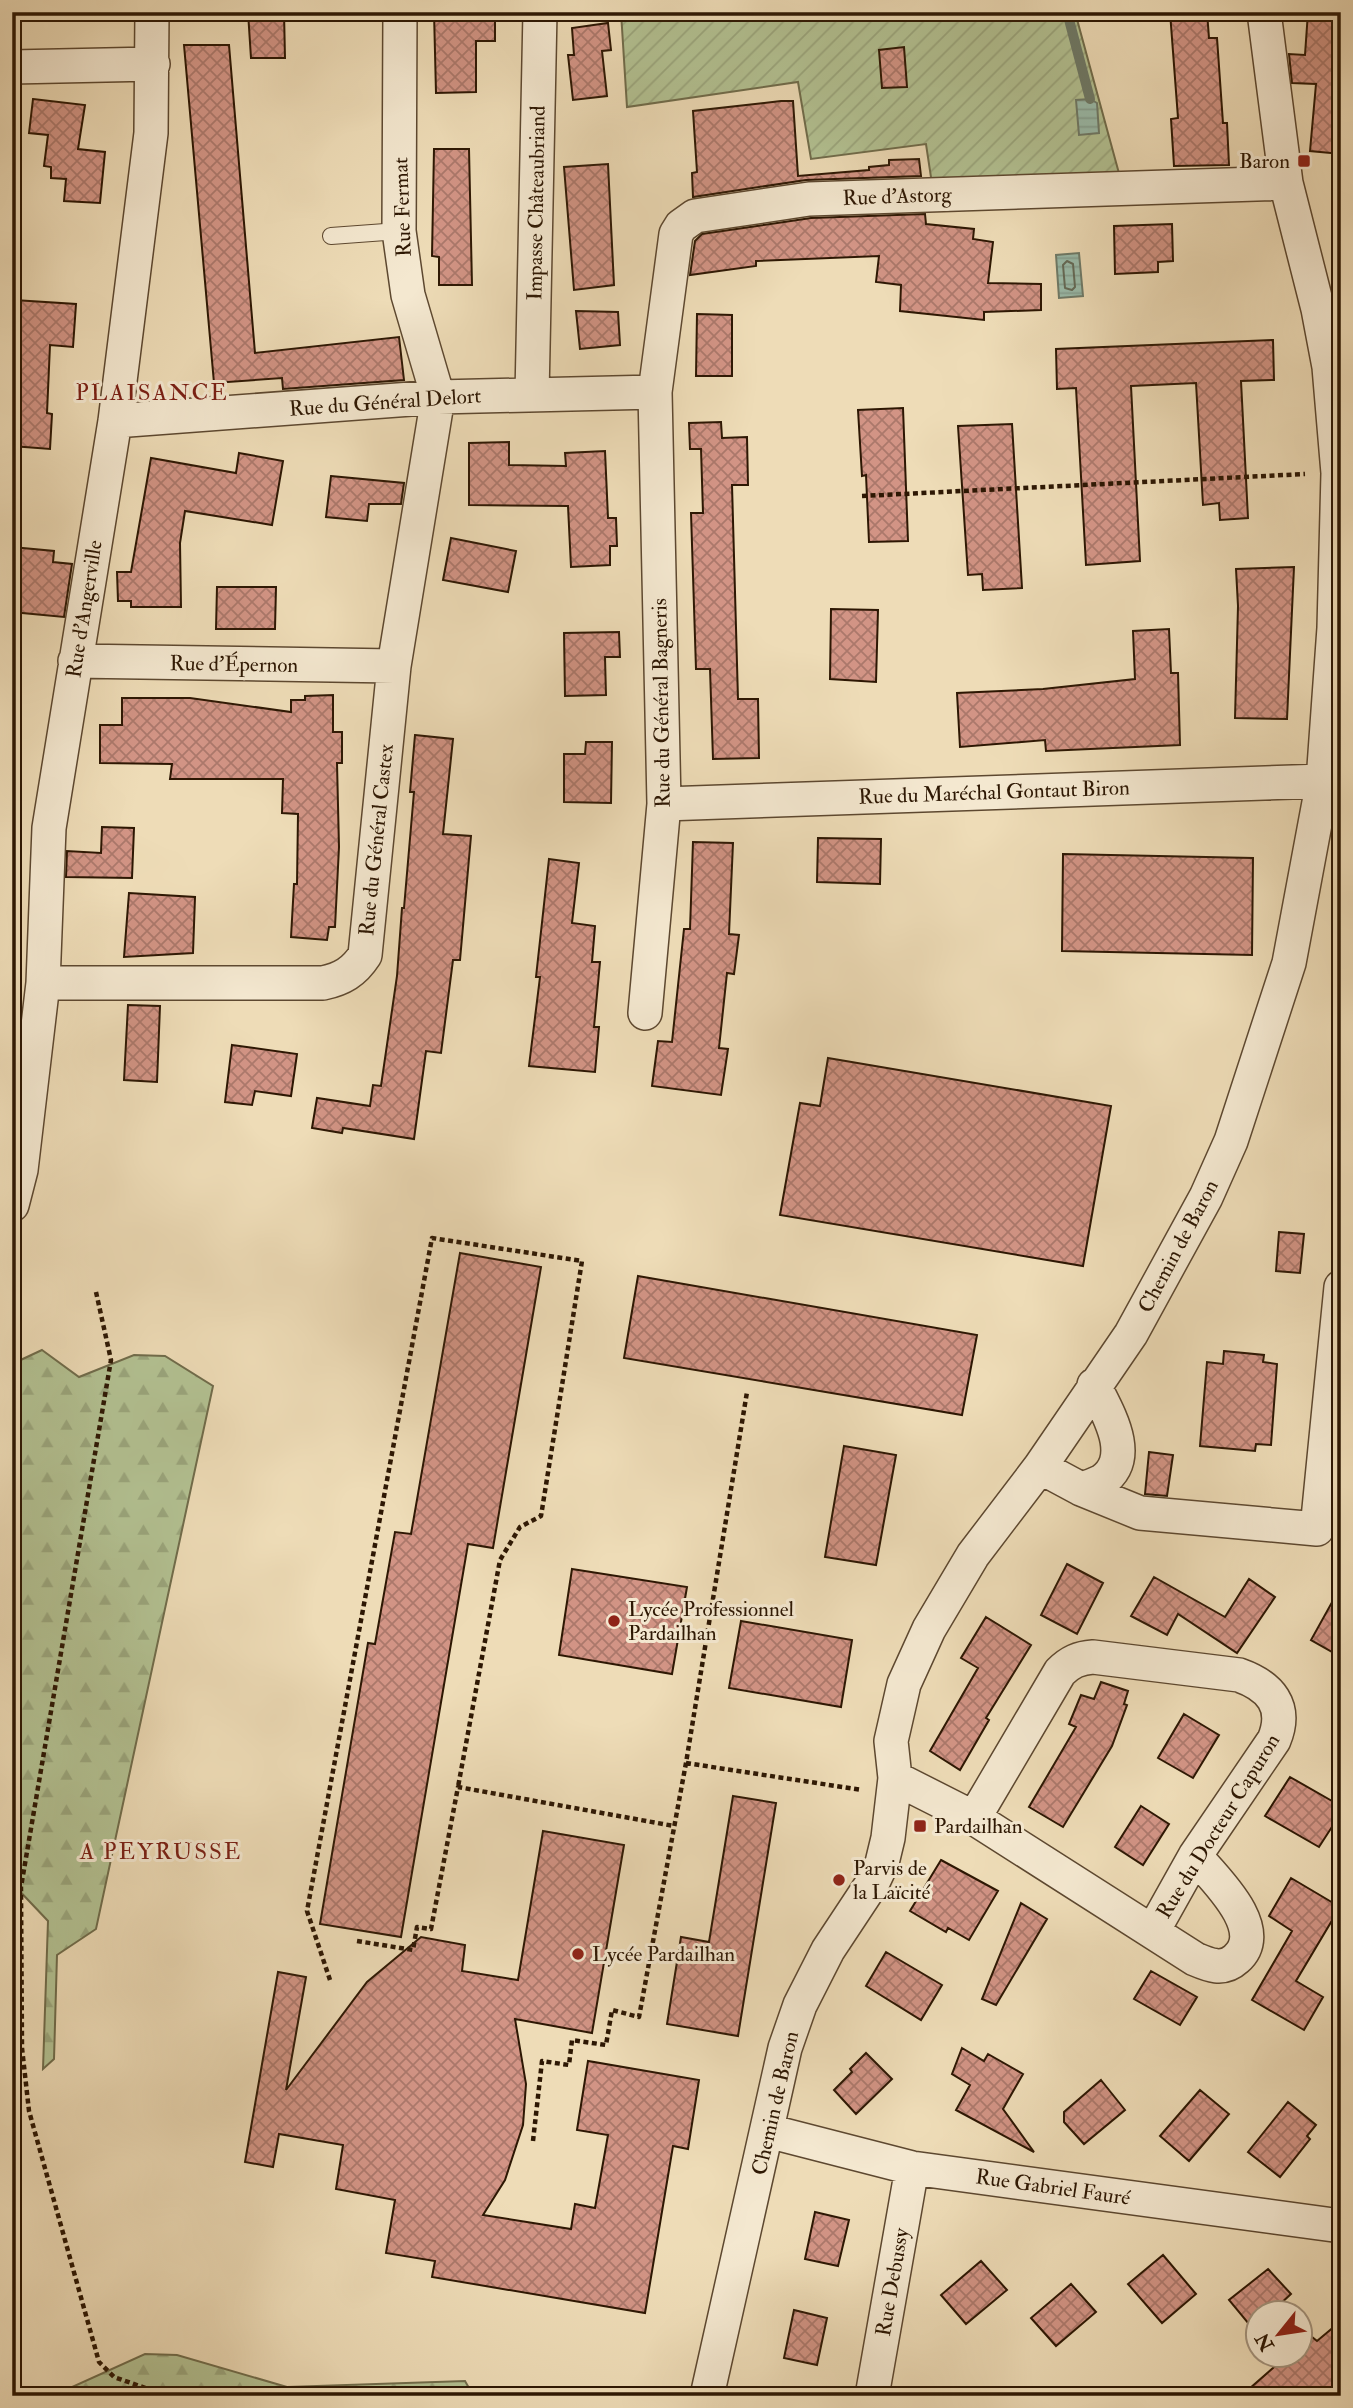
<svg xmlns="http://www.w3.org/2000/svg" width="1353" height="2408" font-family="'IM FELL Double Pica',serif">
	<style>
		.forest { fill: url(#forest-firs); stroke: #706c4b; stroke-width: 2 }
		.garden { fill: url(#garden-furrows); stroke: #706c4b; stroke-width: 2 }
		.water { fill: url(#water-rules); stroke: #6e7a68; stroke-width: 2 }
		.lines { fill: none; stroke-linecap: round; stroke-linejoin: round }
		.shore { stroke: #646a57; stroke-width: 2 }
		.stream { stroke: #6e7a68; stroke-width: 10 }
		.building { fill: url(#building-cross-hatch); stroke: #2d1703; stroke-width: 2 }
		.service-casing { stroke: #5d4830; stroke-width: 18 }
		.minor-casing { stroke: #5d4830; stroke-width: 36 }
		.path { stroke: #2d1703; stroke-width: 4.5; stroke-dasharray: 5 3.5; stroke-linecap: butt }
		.service { stroke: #f4e8d0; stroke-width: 16 }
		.minor { stroke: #f4e8d0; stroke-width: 33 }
		.poi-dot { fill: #8f2418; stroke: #f4e8d0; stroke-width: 2.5 }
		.labels { text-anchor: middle; stroke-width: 6; stroke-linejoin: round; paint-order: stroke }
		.poi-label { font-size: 21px; fill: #2d1703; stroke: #f4e8d0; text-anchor: start }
		.street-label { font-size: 21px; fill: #2d1703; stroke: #f4e8d0 }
		.neighbourhood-label { font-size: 23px; letter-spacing: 2px; fill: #7a1f14; stroke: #f4e8d0 }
	</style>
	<defs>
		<pattern id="forest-firs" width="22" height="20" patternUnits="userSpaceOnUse" patternTransform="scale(1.75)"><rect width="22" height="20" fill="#b3c293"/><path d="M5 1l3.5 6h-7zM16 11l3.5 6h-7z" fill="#9aa67d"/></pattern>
		<pattern id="garden-furrows" width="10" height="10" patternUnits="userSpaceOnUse" patternTransform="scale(1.75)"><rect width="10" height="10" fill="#b3c293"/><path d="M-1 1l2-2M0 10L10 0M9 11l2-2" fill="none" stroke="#9aa67d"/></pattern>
		<pattern id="water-rules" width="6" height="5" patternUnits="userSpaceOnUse" patternTransform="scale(1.75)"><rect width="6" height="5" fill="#9abcab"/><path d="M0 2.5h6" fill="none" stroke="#85a192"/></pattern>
		<pattern id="building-cross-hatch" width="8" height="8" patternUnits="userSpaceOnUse" patternTransform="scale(1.75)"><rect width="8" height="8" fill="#d29485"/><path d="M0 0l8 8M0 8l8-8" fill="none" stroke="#ab786b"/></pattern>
	</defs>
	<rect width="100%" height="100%" fill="#eedcb7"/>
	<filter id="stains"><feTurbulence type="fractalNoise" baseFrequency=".00286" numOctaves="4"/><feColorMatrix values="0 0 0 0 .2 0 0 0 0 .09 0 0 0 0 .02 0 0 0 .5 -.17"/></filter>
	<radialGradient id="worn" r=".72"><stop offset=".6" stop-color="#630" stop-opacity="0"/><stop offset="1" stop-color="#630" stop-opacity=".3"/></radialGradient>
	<path class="forest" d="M 42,1350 L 79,1377 L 134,1355 L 165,1356 L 213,1386 L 96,1929 L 57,1955 L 54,2059 L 43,2069 L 48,1921 L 12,1883 L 12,1364 Z
		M 145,2354 L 177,2355 L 287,2387 L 465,2381 L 473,2395 L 12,2396 L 12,2389 L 59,2393 Z"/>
	<path class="garden" d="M 621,12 L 1075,12 L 1120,177 L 932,184 L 926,144 L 811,159 L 798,82 L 627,107 Z"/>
	<path class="water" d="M 1090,99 L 1097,103 L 1099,133 L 1079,135 L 1076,100 Z
		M 1079,253 L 1083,296 L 1059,298 L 1056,255 Z"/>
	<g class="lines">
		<path class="shore" d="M 1067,261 L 1073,264 L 1075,287 L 1072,290 L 1065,288 L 1063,265 Z"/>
		<path class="stream" d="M 1067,12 L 1090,99"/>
	</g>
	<path class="building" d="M 248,12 L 284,12 L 285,58 L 251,58 Z
		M 434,12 L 495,12 L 495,41 L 476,41 L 476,92 L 436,93 Z
		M 1170,12 L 1207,12 L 1209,38 L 1217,38 L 1223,123 L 1227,123 L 1229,165 L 1174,166 L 1171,119 L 1178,118 Z
		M 1308,12 L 1341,12 L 1341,154 L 1310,151 L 1316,84 L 1292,83 L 1289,54 L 1305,55 Z
		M 608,23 L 611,50 L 602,51 L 607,96 L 573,100 L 568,55 L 574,55 L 572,28 Z
		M 184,45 L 229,45 L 255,353 L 399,337 L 404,380 L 283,389 L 282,378 L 214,383 Z
		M 904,47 L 907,87 L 882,88 L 879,50 Z
		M 33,99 L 85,105 L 78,149 L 105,152 L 100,203 L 64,201 L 66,179 L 51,178 L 51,167 L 44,166 L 48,135 L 29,133 Z
		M 781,101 L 793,101 L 798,176 L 869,170 L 869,167 L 889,165 L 889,160 L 919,159 L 921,176 L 806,180 L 693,197 L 692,173 L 697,172 L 693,111 Z
		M 434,149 L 469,149 L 472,285 L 439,285 L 439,257 L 432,256 Z
		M 608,164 L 614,285 L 574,290 L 564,167 Z
		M 925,214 L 926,224 L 974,229 L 973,239 L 993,242 L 988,283 L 1041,284 L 1041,310 L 984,312 L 984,320 L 900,311 L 901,285 L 876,282 L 879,256 L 756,261 L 756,266 L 690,275 L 695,241 L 702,234 L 811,218 Z
		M 1172,224 L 1173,261 L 1158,262 L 1158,272 L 1115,274 L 1114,226 Z
		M 14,300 L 76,304 L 73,347 L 50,345 L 47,413 L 52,414 L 50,449 L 12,446 Z
		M 576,311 L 618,312 L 620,345 L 580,349 Z
		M 697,314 L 732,315 L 732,376 L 696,376 Z
		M 1273,340 L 1274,380 L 1241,381 L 1248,518 L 1220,520 L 1219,503 L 1203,505 L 1196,383 L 1131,386 L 1140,561 L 1086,565 L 1076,388 L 1057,389 L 1056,349 Z
		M 903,408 L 908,541 L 869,542 L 866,475 L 862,476 L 858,410 Z
		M 721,422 L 722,438 L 747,437 L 748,485 L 732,485 L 738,699 L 758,699 L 759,758 L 713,759 L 710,669 L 696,669 L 691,513 L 703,513 L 701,449 L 690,449 L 689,423 Z
		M 1012,424 L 1022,588 L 983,590 L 982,574 L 968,575 L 958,426 Z
		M 509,442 L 509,465 L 566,466 L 565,453 L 605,451 L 608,518 L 616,518 L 617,546 L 610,546 L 610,565 L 571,567 L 568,506 L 469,505 L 469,443 Z
		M 239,453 L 283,461 L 272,525 L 185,511 L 180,543 L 181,607 L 131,607 L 131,601 L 118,601 L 117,572 L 131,572 L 151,458 L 236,473 Z
		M 331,476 L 404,483 L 401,504 L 369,504 L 367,521 L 326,517 Z
		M 451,538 L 516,551 L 508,592 L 443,580 Z
		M 12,547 L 54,551 L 53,562 L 72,564 L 64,617 L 12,612 Z
		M 1294,567 L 1287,719 L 1235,718 L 1238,606 L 1236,569 Z
		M 217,587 L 276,587 L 275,629 L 216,629 Z
		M 831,609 L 878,610 L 876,682 L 830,679 Z
		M 1169,629 L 1171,673 L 1178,673 L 1180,745 L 1046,751 L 1045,740 L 960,747 L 957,693 L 1043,689 L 1135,679 L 1133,631 Z
		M 619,632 L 620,657 L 605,657 L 606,695 L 565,696 L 564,633 Z
		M 333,695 L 333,732 L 342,732 L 342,763 L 337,763 L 339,847 L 335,927 L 329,927 L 327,940 L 291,937 L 294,884 L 297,884 L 298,814 L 282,813 L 283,779 L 170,779 L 172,764 L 100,763 L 100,725 L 122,725 L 122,698 L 190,698 L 291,712 L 291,700 L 305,700 L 305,696 Z
		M 415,735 L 453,739 L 443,834 L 471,836 L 460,960 L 453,960 L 441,1053 L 426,1051 L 414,1139 L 343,1128 L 342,1133 L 312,1128 L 317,1098 L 370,1106 L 373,1085 L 381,1086 L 397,976 L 402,908 L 404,908 L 414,792 L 410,792 Z
		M 586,742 L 612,742 L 611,803 L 564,802 L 564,754 L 585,754 Z
		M 102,827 L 134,828 L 132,878 L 66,877 L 67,851 L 101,853 Z
		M 818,838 L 881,839 L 880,884 L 817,882 Z
		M 693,842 L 733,843 L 729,934 L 739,935 L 734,974 L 727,973 L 719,1048 L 728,1049 L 721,1095 L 652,1086 L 658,1041 L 672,1042 L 684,929 L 690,929 Z
		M 1063,854 L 1253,858 L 1252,955 L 1062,951 Z
		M 549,859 L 579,863 L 572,923 L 595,926 L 592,962 L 600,962 L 594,1027 L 599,1027 L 595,1072 L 529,1066 L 540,977 L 536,977 Z
		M 129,893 L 195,897 L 193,953 L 124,957 Z
		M 128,1005 L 160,1006 L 157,1082 L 124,1080 Z
		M 232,1045 L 297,1054 L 291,1096 L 255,1091 L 252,1105 L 225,1102 Z
		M 828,1058 L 1111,1106 L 1083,1266 L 780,1215 L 800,1103 L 820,1106 Z
		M 1279,1232 L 1304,1234 L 1300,1273 L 1276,1271 Z
		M 460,1253 L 541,1267 L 493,1548 L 468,1544 L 401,1937 L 320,1924 L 368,1643 L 375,1644 L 395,1532 L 411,1534 Z
		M 638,1276 L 977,1335 L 962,1415 L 624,1358 Z
		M 1224,1351 L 1264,1355 L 1263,1362 L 1277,1364 L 1271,1445 L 1256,1444 L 1255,1451 L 1200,1446 L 1207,1362 L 1223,1364 Z
		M 844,1446 L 896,1455 L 876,1565 L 825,1557 Z
		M 1149,1452 L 1173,1455 L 1167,1496 L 1145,1494 Z
		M 1067,1564 L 1103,1583 L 1077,1634 L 1041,1615 Z
		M 572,1569 L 687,1587 L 672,1674 L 559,1655 Z
		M 1154,1577 L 1225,1617 L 1249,1579 L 1275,1597 L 1237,1653 L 1178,1614 L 1167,1635 L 1131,1616 Z
		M 1341,1586 L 1341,1657 L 1311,1640 Z
		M 986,1617 L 1031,1645 L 986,1718 L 989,1720 L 960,1770 L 930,1751 L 978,1668 L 961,1658 Z
		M 741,1621 L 852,1640 L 841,1707 L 729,1688 Z
		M 1101,1682 L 1128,1691 L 1124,1704 L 1127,1705 L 1112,1746 L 1063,1827 L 1029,1807 L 1076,1727 L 1069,1724 L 1081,1695 L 1094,1699 Z
		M 1184,1714 L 1219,1735 L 1193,1778 L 1158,1758 Z
		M 1290,1777 L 1339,1805 L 1339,1816 L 1319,1847 L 1265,1816 Z
		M 733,1796 L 776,1803 L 738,2036 L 667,2024 L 681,1937 L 709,1942 Z
		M 1141,1806 L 1169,1824 L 1143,1865 L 1115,1847 Z
		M 543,1831 L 624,1845 L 592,2033 L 515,2019 L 526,2084 L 523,2125 L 505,2180 L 483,2215 L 571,2229 L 575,2204 L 595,2208 L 608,2135 L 577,2130 L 588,2061 L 699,2080 L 688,2149 L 673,2146 L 645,2313 L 432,2277 L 435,2261 L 386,2253 L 395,2200 L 336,2189 L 343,2145 L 279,2134 L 273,2167 L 245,2162 L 278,1972 L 306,1977 L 286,2090 L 367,1982 L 421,1937 L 465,1945 L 462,1971 L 518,1980 Z
		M 941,1860 L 998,1891 L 969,1940 L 948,1928 L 946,1932 L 910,1911 Z
		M 1291,1878 L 1340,1907 L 1296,1981 L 1323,1997 L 1304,2030 L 1252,2000 L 1292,1931 L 1269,1916 Z
		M 1021,1903 L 1047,1919 L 996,2005 L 982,1999 Z
		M 886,1952 L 942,1985 L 921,2020 L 866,1986 Z
		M 1151,1971 L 1197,1997 L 1180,2025 L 1134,1999 Z
		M 962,2048 L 984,2061 L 988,2054 L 1023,2074 L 1003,2109 L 1034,2152 L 956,2110 L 970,2085 L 952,2074 Z
		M 866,2053 L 892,2079 L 856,2114 L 834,2090 L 852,2072 L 850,2069 Z
		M 1101,2080 L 1125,2110 L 1084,2144 L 1064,2122 L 1064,2112 Z
		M 1200,2090 L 1229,2114 L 1189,2161 L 1160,2136 Z
		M 1288,2102 L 1316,2125 L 1307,2136 L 1310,2139 L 1280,2177 L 1248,2152 Z
		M 815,2212 L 849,2220 L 838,2266 L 805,2259 Z
		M 1163,2255 L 1196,2294 L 1162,2323 L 1128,2284 Z
		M 981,2261 L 1007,2290 L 966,2324 L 941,2295 Z
		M 1268,2269 L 1291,2294 L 1277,2307 L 1285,2314 L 1258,2314 L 1258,2335 L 1229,2300 Z
		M 1071,2284 L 1096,2312 L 1056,2346 L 1031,2318 Z
		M 794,2310 L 827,2318 L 817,2365 L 784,2358 Z
		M 1341,2321 L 1341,2384 L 1327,2396 L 1241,2396 L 1281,2361 L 1276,2356 L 1300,2356 L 1300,2327 L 1317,2341 Z"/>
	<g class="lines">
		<g class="service-casing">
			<path id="service" d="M 331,236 L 399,231
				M 1318,309 L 1341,297"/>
		</g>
		<g class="minor-casing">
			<path id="minor" d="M 12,67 L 153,64
				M 532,395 L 540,12
				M 115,421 L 438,397 L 655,392
				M 75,661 L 394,666
				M 664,804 L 1323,781
				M 43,983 L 323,983 C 342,979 354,972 365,955 L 394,666 L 438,397 L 408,295 L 399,231 L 400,12
				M 645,1013 L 664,804 L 655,392 L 676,234 L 681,226 L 695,216 L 809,199 L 1286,183
				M 12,1205 L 21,1170 L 43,983 L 49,828 L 115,421 L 151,133 L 152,12
				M 1040,1467 L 1081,1489 L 1140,1513 L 1317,1529 L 1341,1287
				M 1081,1489 C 1088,1487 1096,1484 1102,1481 C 1136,1457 1107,1412 1094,1385
				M 895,1778 L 974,1818 L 1195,1959 C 1209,1965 1223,1971 1236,1959 C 1270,1930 1214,1878 1195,1856
				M 974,1818 L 1060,1672 C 1070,1662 1079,1658 1093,1657 L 1239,1675 C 1270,1686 1288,1706 1274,1740 L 1195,1856 L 1153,1931
				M 768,2131 L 912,2168 L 1341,2226
				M 707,2396 L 785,2048 L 800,2005 L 828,1950 L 873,1882 L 882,1863 L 888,1838 L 895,1778 L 891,1741 L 904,1684 L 929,1629 L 973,1555 L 1040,1467 L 1131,1334 L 1206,1197 L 1231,1141 L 1289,963 L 1323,781 L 1334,628 L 1338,473 L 1329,367 L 1318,309 L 1286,183 L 1264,12
				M 872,2396 L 912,2168"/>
		</g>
		<path class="path" d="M 862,496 L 1305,474
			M 96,1292 L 111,1360 L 21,1887 L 22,2048 L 29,2111 L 99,2362 L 114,2377 L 151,2390 L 154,2396
			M 686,1763 L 862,1790
			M 357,1941 L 413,1950 L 417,1927 L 431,1929 L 458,1787 L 674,1826
			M 330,1980 L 307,1911 L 432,1238 L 582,1261 L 541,1516 L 520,1527 L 500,1560 L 458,1787
			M 533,2141 L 542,2061 L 569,2065 L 572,2040 L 606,2045 L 612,2010 L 639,2017 L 686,1763 L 747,1392"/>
		<use href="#service" class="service"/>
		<use href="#minor" class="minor"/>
	</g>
	<g class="poi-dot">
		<rect x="1297" y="154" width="14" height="14" rx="3.5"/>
		<circle cx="614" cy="1621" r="7"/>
		<rect x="913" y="1819" width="14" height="14" rx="3.5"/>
		<circle cx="839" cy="1880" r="7"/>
		<circle cx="578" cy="1954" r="7"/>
	</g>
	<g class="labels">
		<g class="poi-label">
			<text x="1290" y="168" text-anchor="end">Baron</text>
			<text x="628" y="1616">Lycée Professionnel<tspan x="628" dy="24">Pardailhan</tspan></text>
			<text x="934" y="1833">Pardailhan</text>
			<text x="853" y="1875">Parvis de<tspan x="853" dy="24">la Laïcité</tspan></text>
			<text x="592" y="1961">Lycée Pardailhan</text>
		</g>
		<g class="street-label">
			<text transform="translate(897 196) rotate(-2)" y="7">Rue d'Astorg</text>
			<text transform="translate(536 203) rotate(-89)" y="7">Impasse Châteaubriand</text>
			<text transform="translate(402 207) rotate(-92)" y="7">Rue Fermat</text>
			<text transform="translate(385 402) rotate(-4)" y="7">Rue du Général Delort</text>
			<text transform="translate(84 609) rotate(-81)" y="7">Rue d'Angerville</text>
			<text transform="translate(234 664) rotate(1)" y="7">Rue d'Épernon</text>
			<text transform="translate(661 703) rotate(-91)" y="7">Rue du Général Bagneris</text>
			<text transform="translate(994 792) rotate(-2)" y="7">Rue du Maréchal Gontaut Biron</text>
			<text transform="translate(376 840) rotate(-84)" y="7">Rue du Général Castex</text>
			<text transform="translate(1178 1246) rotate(-62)" y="7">Chemin de Baron</text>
			<text transform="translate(1218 1826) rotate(-58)" y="7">Rue du Docteur Capuron</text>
			<text transform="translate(775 2103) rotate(-77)" y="7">Chemin de Baron</text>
			<text transform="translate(1053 2187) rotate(8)" y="7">Rue Gabriel Fauré</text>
			<text transform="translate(892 2282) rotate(-80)" y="7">Rue Debussy</text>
		</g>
		<g class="neighbourhood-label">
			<text x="152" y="400">PLAISANCE</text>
			<text x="161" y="1859">A PEYRUSSE</text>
		</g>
	</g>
	<rect width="1353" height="2408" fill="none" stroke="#eedcb7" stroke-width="42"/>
	<rect x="14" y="14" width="1325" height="2380" fill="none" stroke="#2d1703" stroke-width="3.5"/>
	<rect x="21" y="21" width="1311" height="2366" fill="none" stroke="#2d1703" stroke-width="2"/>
	<g transform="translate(1279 2334) rotate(240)"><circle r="33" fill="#f4e8d0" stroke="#a4947e" stroke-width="2"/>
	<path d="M0-5L12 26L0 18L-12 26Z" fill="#8f2418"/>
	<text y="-10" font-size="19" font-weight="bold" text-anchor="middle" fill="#2d1703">N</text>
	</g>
	<rect width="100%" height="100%" filter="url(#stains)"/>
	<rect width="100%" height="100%" fill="url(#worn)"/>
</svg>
